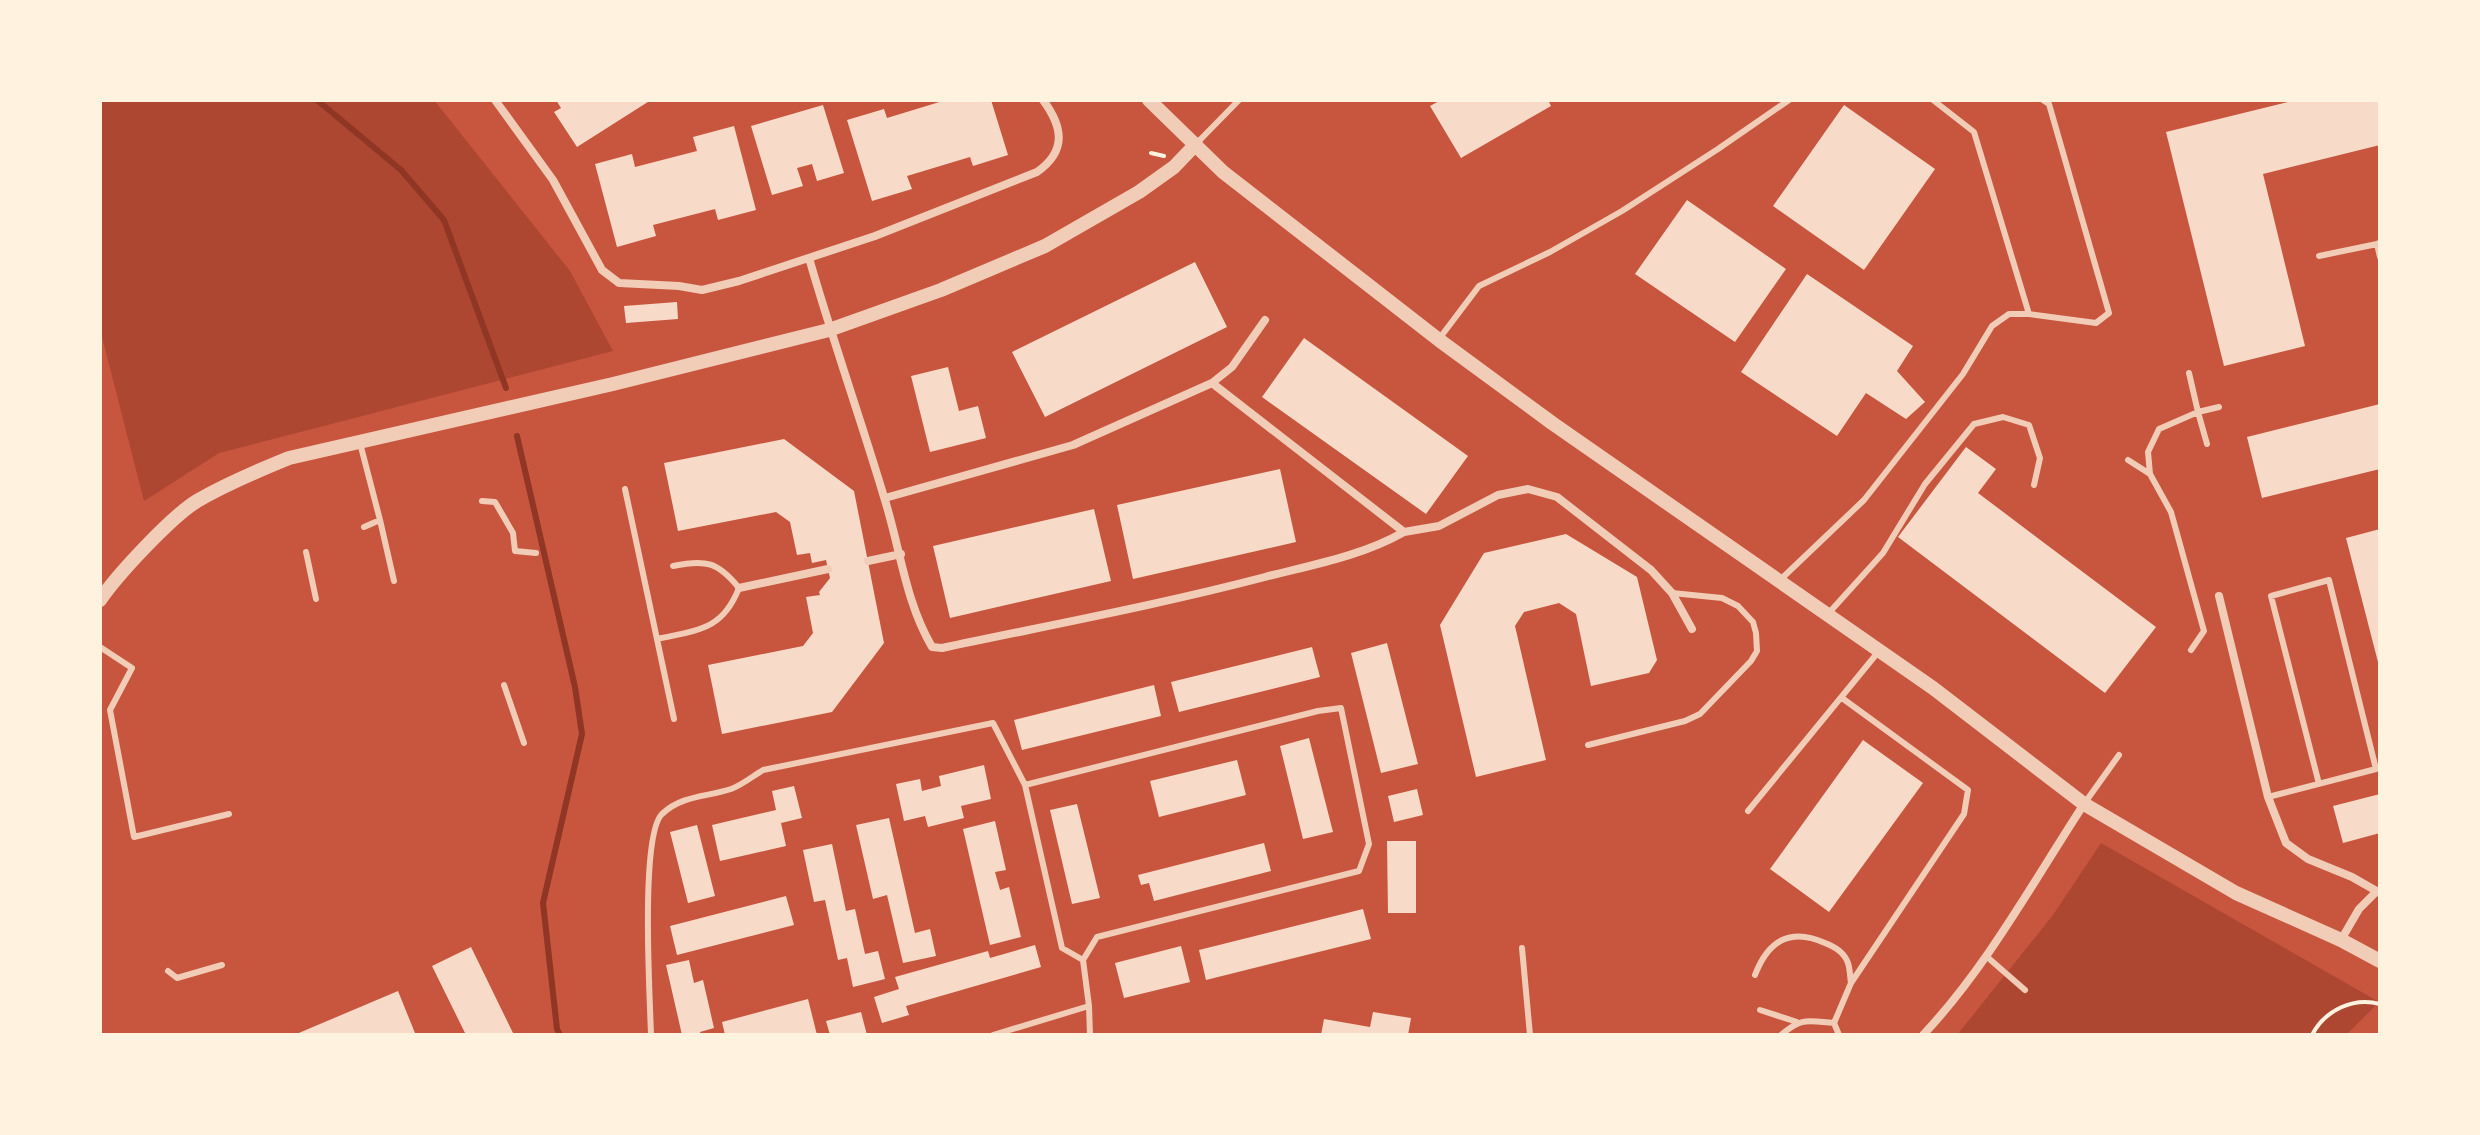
<svg xmlns="http://www.w3.org/2000/svg" width="2480" height="1135" font-family="'Noto Sans',sans-serif">
	<style>
		.green { fill: #ae4732 }
		.lines { fill: none; stroke-linecap: round; stroke-linejoin: round }
		.stream { stroke: #8f3625; stroke-width: 6 }
		.building { fill: #f7dbc8 }
		.path { stroke: #fff3e0; stroke-width: 4 }
		.service { stroke: #f1ccb7; stroke-width: 6 }
		.minor { stroke: #f1ccb7; stroke-width: 8 }
		.tertiary { stroke: #f1ccb7; stroke-width: 14 }
	</style>
	<rect width="100%" height="100%" fill="#c8553d"/>
	<path class="green" d="M 100,100 L 434,100 L 570,271 L 613,351 L 219,453 L 144,501 L 100,329 Z
		M 2101,843 L 2379,1002 L 2346,1035 L 1957,1035 L 2053,915 Z"/>
	<g class="lines">
		<path class="stream" d="M 317,100 L 401,170 L 444,220 L 506,388
			M 517,436 L 575,687 L 582,734 L 543,903 L 557,1029 L 560,1035"/>
	</g>
	<path class="building" d="M 556,100 L 651,100 L 577,147 L 554,112 L 561,108 Z
		M 946,100 L 991,100 L 1008,155 L 973,166 L 970,157 L 907,176 L 912,189 L 872,201 L 847,120 L 884,109 L 887,118 Z
		M 1441,100 L 1548,100 L 1551,106 L 1461,158 L 1430,106 Z
		M 2296,100 L 2380,100 L 2380,145 L 2263,174 L 2305,346 L 2224,366 L 2166,132 Z
		M 823,105 L 844,173 L 817,181 L 812,164 L 797,168 L 803,186 L 772,195 L 751,126 Z
		M 1844,105 L 1935,169 L 1864,270 L 1773,206 Z
		M 734,126 L 756,210 L 718,220 L 715,209 L 653,225 L 656,236 L 617,247 L 595,164 L 632,154 L 635,167 L 697,151 L 693,137 Z
		M 1687,200 L 1786,269 L 1735,342 L 1635,274 Z
		M 1195,262 L 1227,327 L 1045,417 L 1012,352 Z
		M 1807,274 L 1913,346 L 1897,371 L 1925,402 L 1906,419 L 1866,393 L 1837,436 L 1741,372 Z
		M 677,302 L 678,319 L 626,323 L 624,306 Z
		M 1304,338 L 1468,456 L 1426,514 L 1262,397 Z
		M 948,367 L 959,411 L 978,406 L 986,438 L 930,452 L 911,376 Z
		M 2380,404 L 2380,469 L 2262,498 L 2247,437 Z
		M 784,439 L 854,491 L 884,643 L 832,712 L 722,734 L 708,665 L 803,646 L 813,633 L 806,597 L 820,595 L 819,592 L 830,578 L 826,560 L 812,563 L 810,553 L 797,555 L 790,522 L 776,512 L 678,531 L 664,463 Z
		M 1966,447 L 1996,469 L 1978,493 L 2156,627 L 2105,693 L 1898,537 Z
		M 1280,469 L 1296,542 L 1133,579 L 1117,505 Z
		M 1094,509 L 1111,581 L 950,618 L 933,546 Z
		M 2380,529 L 2380,666 L 2379,666 L 2346,538 Z
		M 1566,534 L 1637,577 L 1657,660 L 1649,673 L 1591,686 L 1576,614 L 1559,603 L 1524,612 L 1515,626 L 1546,760 L 1476,777 L 1440,625 L 1484,553 Z
		M 1387,643 L 1418,764 L 1381,773 L 1351,653 Z
		M 1312,647 L 1320,677 L 1179,712 L 1171,682 Z
		M 1154,685 L 1161,716 L 1022,750 L 1014,720 Z
		M 1309,738 L 1333,832 L 1303,839 L 1280,746 Z
		M 1863,740 L 1923,783 L 1829,912 L 1770,869 Z
		M 1237,760 L 1246,795 L 1159,817 L 1150,781 Z
		M 984,765 L 991,799 L 961,806 L 964,818 L 928,827 L 925,816 L 904,821 L 896,784 L 920,779 L 922,791 L 941,786 L 939,776 Z
		M 794,786 L 802,818 L 781,823 L 786,846 L 720,861 L 712,825 L 776,810 L 772,791 Z
		M 1417,789 L 1423,815 L 1394,822 L 1388,796 Z
		M 2380,794 L 2380,833 L 2343,843 L 2333,806 Z
		M 1077,804 L 1100,898 L 1072,904 L 1050,810 Z
		M 889,818 L 915,933 L 930,929 L 936,956 L 903,963 L 887,895 L 873,899 L 856,825 Z
		M 995,821 L 1006,870 L 995,872 L 1000,890 L 1009,887 L 1021,937 L 990,945 L 963,829 Z
		M 697,825 L 715,896 L 688,903 L 670,832 Z
		M 1387,841 L 1416,841 L 1416,913 L 1388,913 Z
		M 1264,843 L 1271,871 L 1154,901 L 1149,883 L 1141,885 L 1138,875 Z
		M 832,844 L 846,911 L 855,909 L 865,954 L 878,951 L 885,979 L 853,987 L 847,958 L 838,960 L 825,900 L 814,902 L 803,850 Z
		M 786,896 L 794,925 L 677,955 L 670,926 Z
		M 1363,909 L 1371,939 L 1206,980 L 1199,950 Z
		M 1035,945 L 1041,967 L 906,1006 L 909,1015 L 882,1023 L 874,997 L 899,989 L 895,977 L 988,951 L 990,958 Z
		M 1181,946 L 1190,982 L 1124,998 L 1115,963 Z
		M 471,947 L 514,1035 L 466,1035 L 432,966 Z
		M 689,960 L 694,983 L 703,980 L 714,1028 L 700,1032 L 701,1035 L 682,1035 L 666,965 Z
		M 398,991 L 415,1033 L 410,1035 L 294,1035 Z
		M 808,999 L 817,1035 L 725,1035 L 722,1022 Z
		M 861,1012 L 867,1035 L 830,1035 L 826,1021 Z
		M 1373,1012 L 1411,1018 L 1408,1035 L 1321,1035 L 1324,1019 L 1370,1027 Z"/>
	<g class="lines">
		<path class="path" d="M 1151,153 L 1164,156
			M 2312,1035 C 2325,1010 2353,997 2380,1004"/>
		<path class="service" d="M 1933,100 L 1974,132 L 2029,314
			M 1196,144 L 1239,100
			M 2379,243 L 2377,244 L 2380,257
			M 2319,256 L 2377,244
			M 1439,339 L 1479,286 L 1550,252 L 1622,211 L 1718,149 L 1789,100
			M 2189,373 L 2198,412 L 2219,407
			M 360,443 L 380,520 L 364,527
			M 2128,460 L 2150,474
			M 625,489 L 674,719
			M 482,501 L 495,502 L 513,533 L 515,551 L 536,553
			M 380,520 L 394,581
			M 306,552 L 316,599
			M 1779,581 L 1864,500 L 1963,374 L 1992,326 L 2009,314 L 2029,314 L 2096,323 L 2109,313 L 2049,104 L 2043,100
			M 1827,615 L 1883,553 L 1925,484 L 1974,424 L 2003,417 L 2029,425 L 2040,458 L 2034,485
			M 657,639 C 697,630 722,631 739,588 C 718,562 706,559 673,566
			M 100,647 L 132,668 L 110,710 L 134,837 L 229,814
			M 2191,650 L 2204,631 L 2171,512 L 2150,474 L 2148,452 L 2159,429 L 2198,412 L 2207,444
			M 504,685 L 524,743
			M 1588,745 L 1685,721 L 1700,714 L 1751,661 L 1757,651 L 1756,633 L 1753,622 L 1738,606 L 1722,598 L 1672,593
			M 1025,785 L 1318,711 L 1341,708 L 1369,844 L 1359,871 L 1097,937 L 1083,960 L 1089,1006 L 1090,1035
			M 2268,797 L 2376,769 L 2329,580 L 2271,596 L 2319,784
			M 2084,804 L 2119,755
			M 1748,811 L 1879,651
			M 1522,948 L 1530,1035
			M 1986,956 L 2025,990
			M 168,971 L 177,978 L 222,965
			M 1755,975 C 1768,941 1790,927 1825,943 C 1835,947 1844,952 1848,963 C 1850,969 1850,977 1851,983
			M 1760,1010 L 1797,1022
			M 1834,1023 L 1851,983 L 1964,814 L 1968,790 L 1842,698
			M 651,1035 C 650,998 640,836 662,814 C 682,795 707,797 731,789 C 742,785 753,776 763,770 L 993,723 L 1025,785 L 1062,948 L 1083,960
			M 993,1035 L 1089,1006
			M 1781,1035 C 1802,1017 1807,1021 1834,1023 L 1839,1035"/>
		<path class="minor" d="M 495,100 L 553,180 L 602,270 L 619,283 L 679,286 L 702,290 L 739,281 L 875,236 L 1037,172 C 1067,151 1063,127 1043,100
			M 809,258 C 832,338 860,417 884,497 C 900,547 905,601 932,647 L 942,648 C 1050,625 1158,605 1265,577 C 1312,565 1362,556 1404,532
			M 1212,383 L 1404,532 L 1439,526 L 1498,495 L 1528,489 L 1557,497 L 1651,570 L 1672,593 L 1692,629
			M 885,498 L 1073,445 L 1212,383 L 1232,367 L 1265,320
			M 868,561 L 901,554
			M 739,588 L 828,569
			M 2219,596 L 2268,797 L 2286,843 L 2308,859 L 2352,877 L 2380,893
			M 2341,940 L 2359,909 L 2377,891
			M 1923,1035 C 1987,967 2033,882 2084,804"/>
		<path class="tertiary" d="M 1149,100 L 1223,172 L 1439,340 L 1552,423 L 1933,688 L 2084,804 L 2236,893 L 2341,940 L 2380,961
			M 100,600 C 118,574 171,517 197,501 C 226,484 257,471 289,458 L 613,384 L 829,330 L 941,290 L 1045,246 L 1139,192 L 1174,167 L 1196,144"/>
	</g>
	<rect width="2480" height="1135" fill="none" stroke="#fff3e0" stroke-width="204"/>
</svg>
